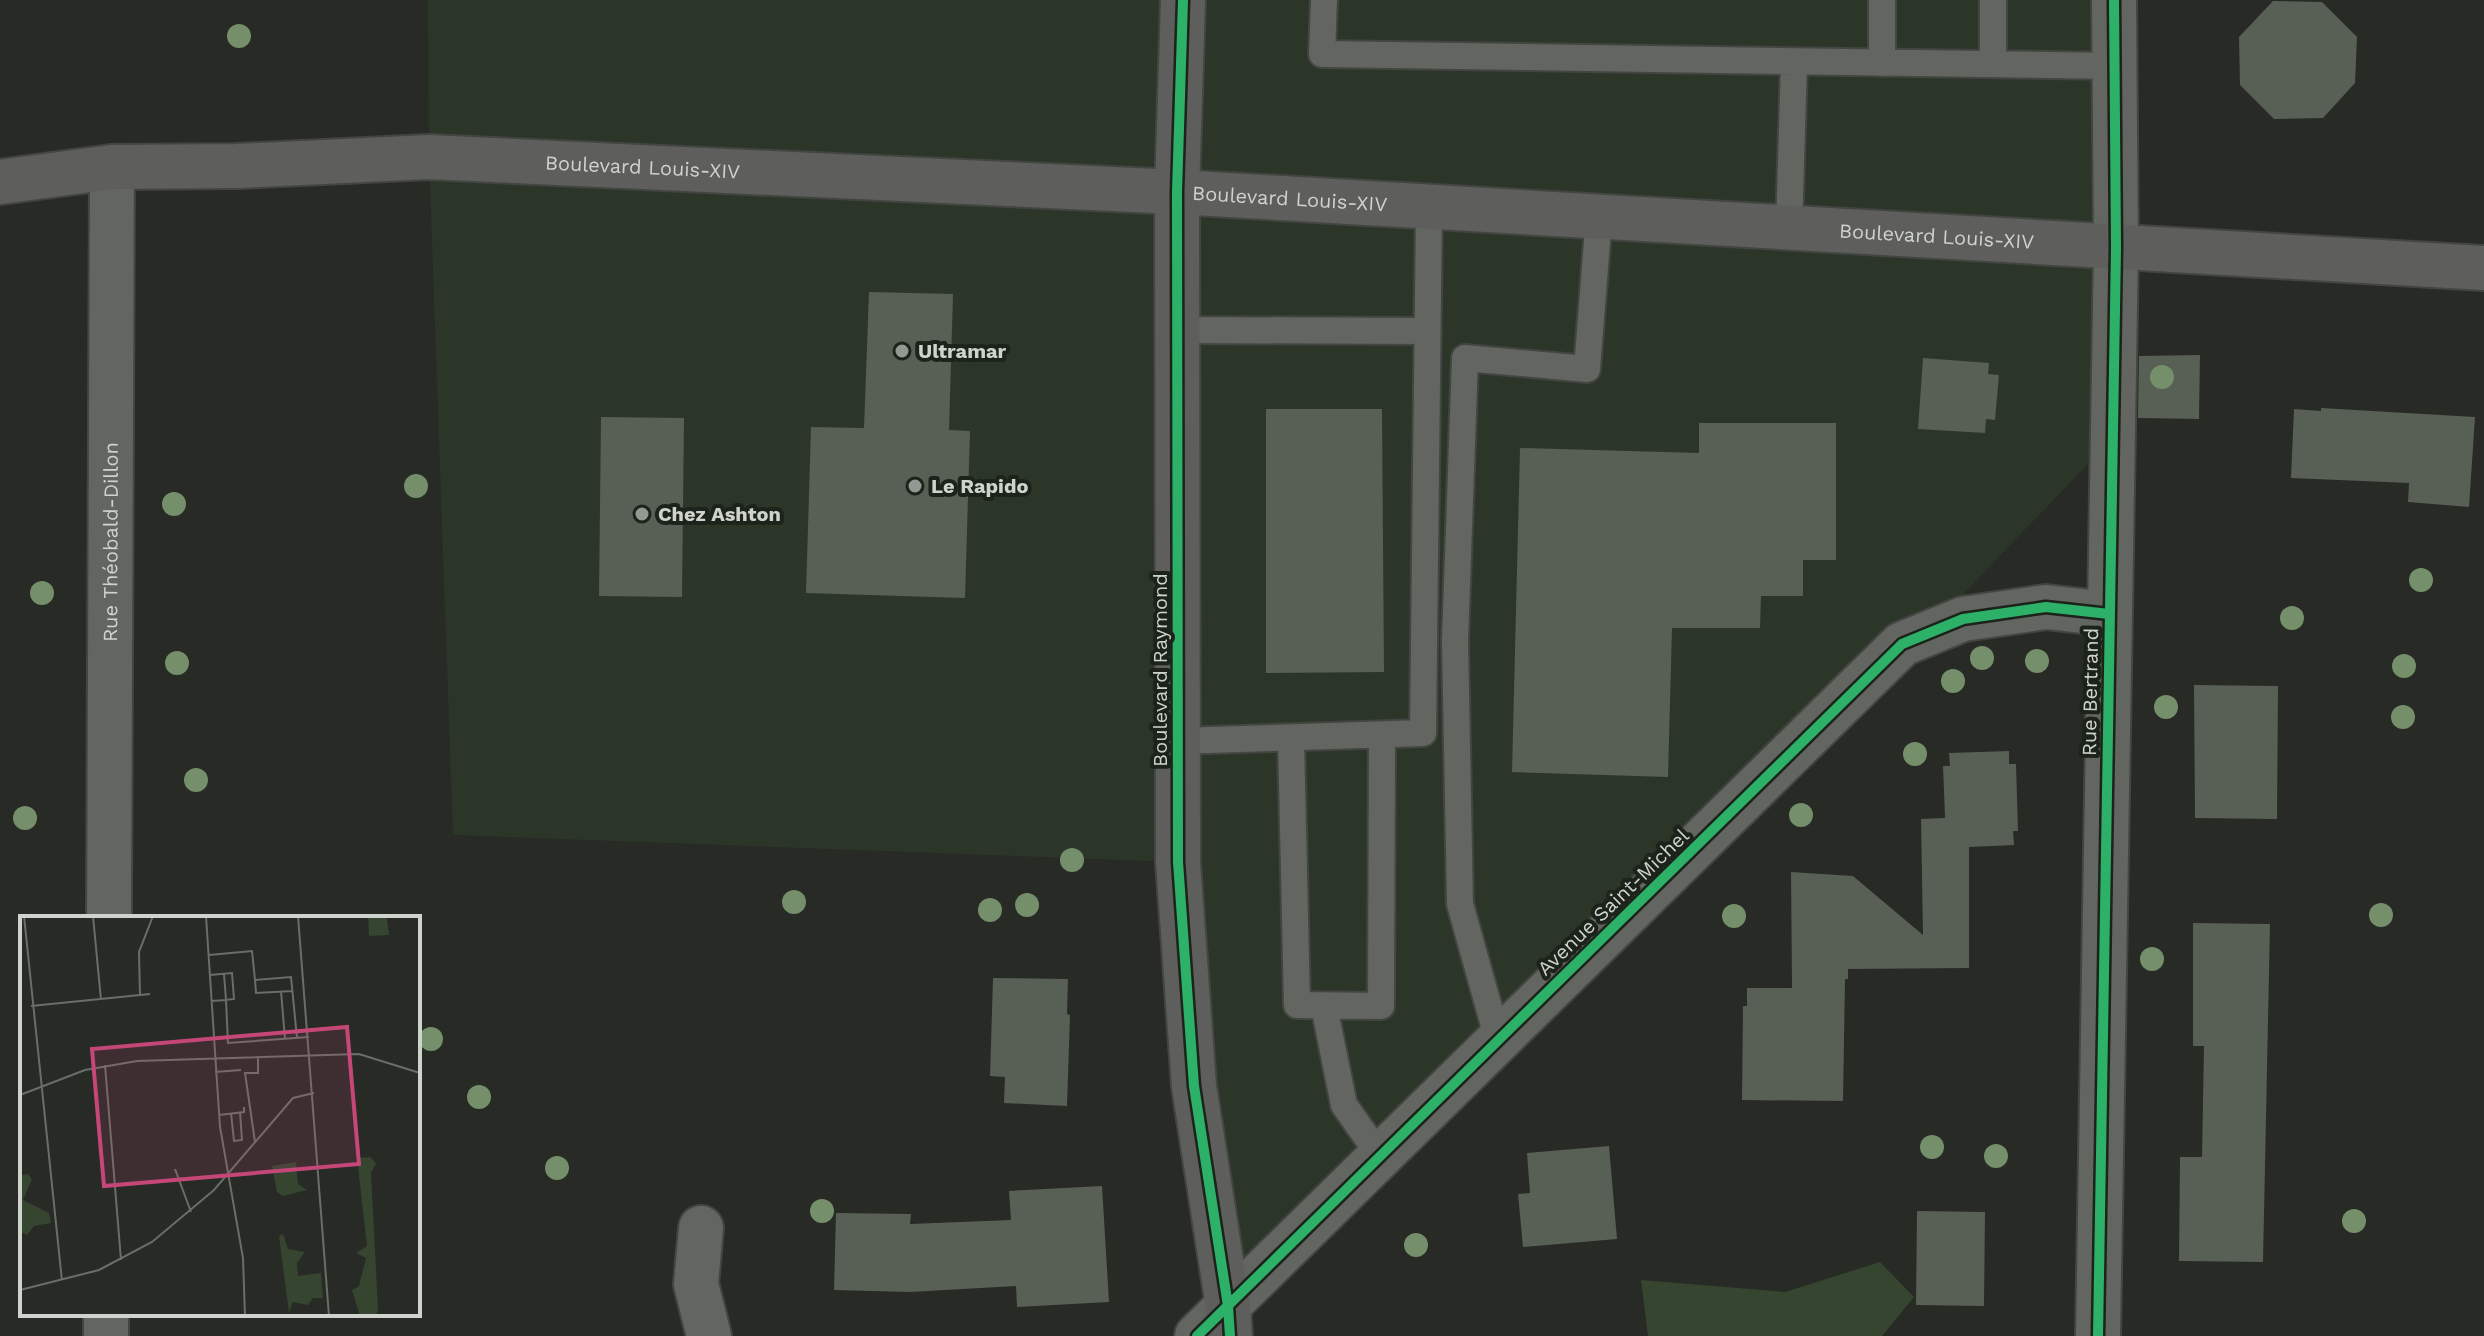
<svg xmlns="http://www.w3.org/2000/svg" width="2484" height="1336" font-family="'Work Sans',sans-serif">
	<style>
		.built { fill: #2c3628 }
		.green { fill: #35452f }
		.building { fill: #585f55 }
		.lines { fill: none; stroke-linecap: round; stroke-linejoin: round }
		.lane-casing { stroke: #424541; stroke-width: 30 }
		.street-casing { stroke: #424541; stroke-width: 48 }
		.secondary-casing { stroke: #424541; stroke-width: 48 }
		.lane { stroke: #626560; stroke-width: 26 }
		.street { stroke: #626560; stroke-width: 44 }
		.secondary { stroke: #5e5f5c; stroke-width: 44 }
		.cycleway-casing { stroke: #1c231a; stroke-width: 15 }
		.cycleway { stroke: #2db169; stroke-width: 10 }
		.tree { fill: #758f6a }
		.poi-dot { fill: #949892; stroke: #1c231a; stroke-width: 3 }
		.labels { text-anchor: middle; stroke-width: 8; stroke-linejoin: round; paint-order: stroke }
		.street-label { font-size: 20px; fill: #cfd3cd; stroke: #1c231a }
		.poi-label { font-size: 20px; font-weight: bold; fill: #cfd3cd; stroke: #1c231a; text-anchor: start }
		.inset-road { fill: none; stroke: #6a6e68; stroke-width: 2 }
		.view { fill: #c54778; fill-opacity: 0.15; stroke: #c54778; stroke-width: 4 }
		.inset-edge { fill: none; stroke: #cfd3cd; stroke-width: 4 }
	</style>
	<rect width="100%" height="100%" fill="#272a25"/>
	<path class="built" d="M 428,0 L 2114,0 L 2112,439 L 1717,851 L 1228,1306 L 1178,862 L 453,835 L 429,157 Z"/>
	<path class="green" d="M 1880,1262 L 1914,1297 L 1882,1336 L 1648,1336 L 1641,1280 L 1785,1292 Z"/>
	<path class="building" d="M 2273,1 L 2322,2 L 2357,37 L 2355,83 L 2323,118 L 2274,119 L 2240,85 L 2239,37 Z
		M 869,292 L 953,294 L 949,430 L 970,431 L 965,598 L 806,593 L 811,427 L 864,428 Z
		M 2200,355 L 2199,419 L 2138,418 L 2139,356 Z
		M 1923,358 L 1989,363 L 1988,374 L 1999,375 L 1995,420 L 1986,419 L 1985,433 L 1918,429 Z
		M 2321,408 L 2475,417 L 2469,507 L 2408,502 L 2409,483 L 2291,478 L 2294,409 L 2321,411 Z
		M 1266,409 L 1382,409 L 1384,672 L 1266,673 Z
		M 601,417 L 684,418 L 682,597 L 599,596 Z
		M 1699,423 L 1836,423 L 1836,560 L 1803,560 L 1803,596 L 1761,596 L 1760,628 L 1672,628 L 1668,777 L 1512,772 L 1520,448 L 1699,453 Z
		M 2194,685 L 2278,686 L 2277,819 L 2195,818 Z
		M 2009,751 L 2009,764 L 2016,764 L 2018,831 L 2013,831 L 2014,845 L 1969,847 L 1969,968 L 1848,969 L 1848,979 L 1845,979 L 1843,1101 L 1742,1100 L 1743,1006 L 1747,1006 L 1747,988 L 1792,988 L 1791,872 L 1853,876 L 1923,935 L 1921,819 L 1945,818 L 1943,766 L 1950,766 L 1949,753 Z
		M 2193,923 L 2270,924 L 2263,1262 L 2179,1261 L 2180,1157 L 2202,1157 L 2204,1046 L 2193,1046 Z
		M 993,978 L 1068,979 L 1067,1014 L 1070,1015 L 1067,1106 L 1004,1103 L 1005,1077 L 990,1076 Z
		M 1609,1146 L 1617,1239 L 1523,1247 L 1518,1194 L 1530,1193 L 1527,1153 Z
		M 1102,1186 L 1109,1302 L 1017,1307 L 1016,1286 L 910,1292 L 834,1290 L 836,1213 L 911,1214 L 910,1224 L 1011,1220 L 1009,1191 Z
		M 1917,1211 L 1985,1212 L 1984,1306 L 1916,1305 Z"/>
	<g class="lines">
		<g class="lane-casing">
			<path id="lane" d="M 1324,0 L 1322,54 L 2114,66
				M 1882,63 L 1882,0
				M 1993,64 L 1993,0
				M 1789,229 L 1794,62
				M 1177,330 L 1427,331
				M 1291,738 L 1297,1005 L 1381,1006 L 1382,735
				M 1178,741 L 1423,733 L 1429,207
				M 1324,1006 L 1344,1105 L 1380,1156
				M 1498,1040 L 1460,904 L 1455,641 L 1465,358 L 1587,369 L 1599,217"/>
		</g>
		<g class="street-casing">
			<g id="street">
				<path id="s1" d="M 109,918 L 112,167"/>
				<path d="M 701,1228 L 696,1284 L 709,1336"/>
				<path d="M 106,1336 L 106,1314"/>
				<path d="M 1197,1336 L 1902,644 L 1963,619 L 2046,607 L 2109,614"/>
				<path d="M 2098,1336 L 2116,248 L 2114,0"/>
			</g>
		</g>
		<g class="secondary-casing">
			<g id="secondary">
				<path d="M 1183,0 L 1177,192 L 1178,862 L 1194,1086 L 1228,1306 L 1230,1336"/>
				<path id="s2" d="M 0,182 L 112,167 L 237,166 L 429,157 L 1177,192 L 2484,268"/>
			</g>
		</g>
		<use href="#lane" class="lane"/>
		<use href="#street" class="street"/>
		<use href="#secondary" class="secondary"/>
		<g class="cycleway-casing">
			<path id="cycleway" d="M 1183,0 L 1177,192 L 1178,862 L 1194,1086 L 1228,1306 L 1230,1336
				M 1197,1336 L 1902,644 L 1963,619 L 2046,607 L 2109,614
				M 2098,1336 L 2116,248 L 2114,0"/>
		</g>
		<use href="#cycleway" class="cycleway"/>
	</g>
	<g class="tree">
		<circle cx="239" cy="36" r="12"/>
		<circle cx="2162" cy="377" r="12"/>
		<circle cx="416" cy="486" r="12"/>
		<circle cx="174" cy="504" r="12"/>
		<circle cx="2421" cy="580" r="12"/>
		<circle cx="42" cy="593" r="12"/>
		<circle cx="2292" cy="618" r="12"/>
		<circle cx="1982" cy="658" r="12"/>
		<circle cx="2037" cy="661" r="12"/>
		<circle cx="177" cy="663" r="12"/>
		<circle cx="2404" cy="666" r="12"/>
		<circle cx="1953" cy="681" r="12"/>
		<circle cx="2166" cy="707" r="12"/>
		<circle cx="2403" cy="717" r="12"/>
		<circle cx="1915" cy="754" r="12"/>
		<circle cx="196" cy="780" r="12"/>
		<circle cx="1801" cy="815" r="12"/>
		<circle cx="25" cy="818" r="12"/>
		<circle cx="1072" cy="860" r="12"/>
		<circle cx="794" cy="902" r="12"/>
		<circle cx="1027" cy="905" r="12"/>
		<circle cx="990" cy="910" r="12"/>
		<circle cx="2381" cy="915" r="12"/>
		<circle cx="1734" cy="916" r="12"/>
		<circle cx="2152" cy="959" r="12"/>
		<circle cx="431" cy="1039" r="12"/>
		<circle cx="479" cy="1097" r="12"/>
		<circle cx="1932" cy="1147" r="12"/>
		<circle cx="1996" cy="1156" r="12"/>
		<circle cx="557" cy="1168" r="12"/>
		<circle cx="822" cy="1211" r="12"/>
		<circle cx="2354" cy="1221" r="12"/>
		<circle cx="1416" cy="1245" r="12"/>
	</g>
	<g class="poi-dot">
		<circle cx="902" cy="351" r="8"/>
		<circle cx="915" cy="486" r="8"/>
		<circle cx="642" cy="514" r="8"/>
	</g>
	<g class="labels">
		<g class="street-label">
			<text dy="7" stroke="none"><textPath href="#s2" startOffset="644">Boulevard Louis-XIV</textPath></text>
			<text dy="7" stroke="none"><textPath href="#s2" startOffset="1292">Boulevard Louis-XIV</textPath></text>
			<text dy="7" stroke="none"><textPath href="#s2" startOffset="1940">Boulevard Louis-XIV</textPath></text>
			<text dy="7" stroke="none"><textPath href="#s1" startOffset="376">Rue Théobald-Dillon</textPath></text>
			<text transform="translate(1160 670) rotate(-90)" y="7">Boulevard Raymond</text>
			<text transform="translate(2090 692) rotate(-89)" y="7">Rue Bertrand</text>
			<text transform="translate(1613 902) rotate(-44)" y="7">Avenue Saint-Michel</text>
		</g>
		<g class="poi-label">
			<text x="918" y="358">Ultramar</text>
			<text x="931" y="493">Le Rapido</text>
			<text x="658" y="521">Chez Ashton</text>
		</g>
	</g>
	<g transform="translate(20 916)">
		<rect width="400" height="400" fill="#272a25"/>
		<path d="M 348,0 L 372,0 L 367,3 L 369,19 L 349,20 ZM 350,241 L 356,247 L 351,257 L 358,393 L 356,400 L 340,400 L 332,374 L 339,370 L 346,342 L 336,337 L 347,330 L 337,242 ZM 276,246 L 278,268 L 287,274 L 263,280 L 257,276 L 252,250 ZM 8,258 L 12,263 L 3,284 L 29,297 L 31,307 L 14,310 L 7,319 L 0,316 L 0,259 ZM 263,318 L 268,333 L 285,336 L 277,347 L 278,360 L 301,357 L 303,382 L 293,382 L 288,389 L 273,386 L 269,397 L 259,320 Z" fill="#35452f"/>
		<path class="inset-road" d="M 4,0 L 42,365M 73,0 L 81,84M 186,0 L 200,211 L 223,342 L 225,400M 278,0 L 309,400M 189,39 L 232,35 L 235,64 L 271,61 L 277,122M 190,59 L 212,57 L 214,83 L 206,84 L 204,58M 235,64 L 236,77 L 273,75M 261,75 L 265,123M 120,80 L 119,36 L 133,0M 191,85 L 206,84 L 208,127 L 289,121M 11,90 L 130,78M 85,149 L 101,344M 195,156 L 221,154M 0,179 L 65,154 L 117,145 L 339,138 L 400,157M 211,197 L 214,225 L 222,224 L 220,196M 199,199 L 224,196 L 224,191M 235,226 L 225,157 L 238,157 L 238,141M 155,253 L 171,296M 0,374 L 79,354 L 132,326 L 194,274 L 273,182 L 294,177"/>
		<path class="view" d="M 327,111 L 339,248 L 84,270 L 72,133 Z"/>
		<rect width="400" height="400" class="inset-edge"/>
	</g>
</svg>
